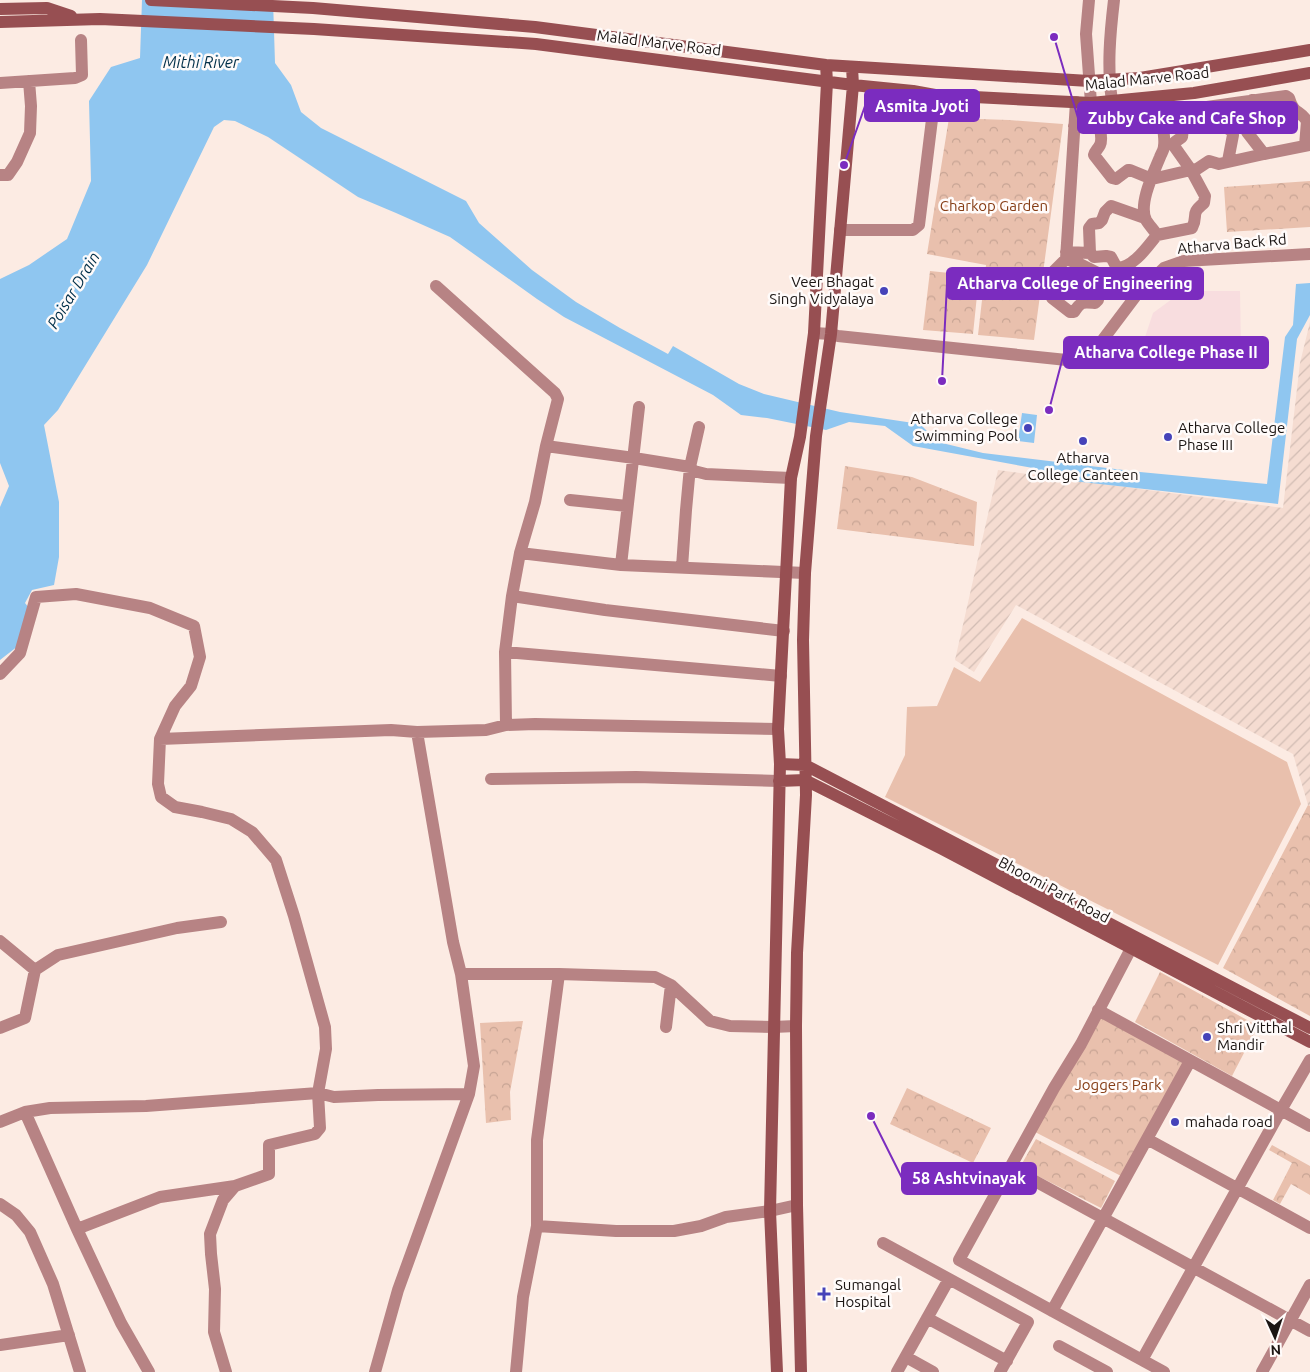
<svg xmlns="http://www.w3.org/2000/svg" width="1310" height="1372" font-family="Ubuntu,sans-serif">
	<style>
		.industrial { fill: url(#industrial-furrows) }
		.education { fill: #f8dddf }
		.green { fill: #e9c0ad }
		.park { fill: url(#park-crowns) }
		.water { fill: #8fc6f0 }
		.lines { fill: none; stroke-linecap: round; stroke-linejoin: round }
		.minor { stroke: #b78384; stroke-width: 12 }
		.secondary { stroke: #974f52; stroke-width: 12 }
		.poi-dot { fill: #4643b9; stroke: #fffbfa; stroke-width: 2 }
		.labels { text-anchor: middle; stroke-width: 5; stroke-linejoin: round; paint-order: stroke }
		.street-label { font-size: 15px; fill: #1b1513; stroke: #fffbfa }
		.park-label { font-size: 15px; fill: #863d15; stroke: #fffbfa }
		.poi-label { font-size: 15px; fill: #1b1513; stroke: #fffbfa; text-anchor: start }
		.water-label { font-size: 16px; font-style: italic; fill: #002f49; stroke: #fffbfa }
		.leader { fill: none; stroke: #7b2cbf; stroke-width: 2 }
		.callout-dot { fill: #7b2cbf; stroke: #fffbfa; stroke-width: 2 }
		.callout { fill: #7b2cbf; stroke: #7b2cbf; stroke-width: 2 }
		.callout-label { font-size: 16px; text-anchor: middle; font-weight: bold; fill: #fff }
	</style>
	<defs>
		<pattern id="industrial-furrows" width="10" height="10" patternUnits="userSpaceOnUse" patternTransform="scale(1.25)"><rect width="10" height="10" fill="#f5dcd1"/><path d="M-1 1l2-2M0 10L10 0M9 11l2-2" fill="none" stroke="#d1bcb3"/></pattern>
		<pattern id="park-crowns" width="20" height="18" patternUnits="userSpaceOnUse" patternTransform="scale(1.25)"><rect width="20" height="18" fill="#e9c0ad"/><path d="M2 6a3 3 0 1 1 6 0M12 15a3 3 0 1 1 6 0" fill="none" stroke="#c7a494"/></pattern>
	</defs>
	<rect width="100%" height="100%" fill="#fcebe3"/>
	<path class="industrial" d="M 1310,322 L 1310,806 L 1308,805 L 1293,754 L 1016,605 L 974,672 L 955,660 L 998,470 L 1283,508 L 1300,363 Z"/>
	<path class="education" d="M 1183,291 L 1240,291 L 1241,349 L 1142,346 L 1153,313 Z"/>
	<path class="green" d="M 1022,618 L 1287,762 L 1301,804 L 1218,965 L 885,797 L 905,755 L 907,707 L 937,706 L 954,667 L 980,682 Z"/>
	<path class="park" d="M 949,118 L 1009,120 L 1063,124 L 1034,340 L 978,335 L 986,265 L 927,254 Z
		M 1310,181 L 1310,227 L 1227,232 L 1224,187 Z
		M 930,271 L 979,276 L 973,334 L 923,330 Z
		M 845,466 L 912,477 L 977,502 L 974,546 L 837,529 Z
		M 1308,805 L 1310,806 L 1310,1016 L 1223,968 Z
		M 1160,972 L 1258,1026 L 1232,1076 L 1135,1022 Z
		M 1096,1013 L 1189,1063 L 1125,1178 L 1035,1132 Z
		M 523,1021 L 510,1092 L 511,1120 L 486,1123 L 480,1023 Z
		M 907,1088 L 991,1128 L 973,1163 L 890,1124 Z
		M 1036,1139 L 1115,1181 L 1101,1208 L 1020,1167 Z
		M 1272,1145 L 1310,1166 L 1310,1195 L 1291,1184 L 1280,1204 L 1273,1200 L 1292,1163 L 1269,1150 Z"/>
	<path class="water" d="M 142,0 L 273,0 L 275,63 L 291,85 L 301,112 L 321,128 L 466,201 L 479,223 L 532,270 L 576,302 L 620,328 L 668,354 L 673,346 L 739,384 L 764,394 L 840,412 L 920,424 L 938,442 L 983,453 L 1140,472 L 1267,484 L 1285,337 L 1293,325 L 1296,284 L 1310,283 L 1310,315 L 1297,339 L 1278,504 L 1037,477 L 1033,468 L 913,446 L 885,426 L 849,422 L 826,430 L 767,418 L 741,415 L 713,395 L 564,317 L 537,299 L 450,237 L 396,213 L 358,197 L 268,137 L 235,121 L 224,120 L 214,127 L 147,265 L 58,410 L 44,425 L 59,502 L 59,557 L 54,585 L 32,590 L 25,603 L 33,613 L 18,646 L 0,660 L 0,507 L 9,486 L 0,463 L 0,279 L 29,265 L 67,239 L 91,181 L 89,101 L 111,67 L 140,58 Z
		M 1022,413 L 1037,415 L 1034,443 L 1018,441 Z"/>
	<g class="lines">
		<path class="minor" d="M 1089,0 L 1086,34 L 1091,103
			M 0,83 L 75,78 L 82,75 L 81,40
			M 1156,97 C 1159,110 1166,133 1164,146 C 1164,150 1161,154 1160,157 C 1154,172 1138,204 1146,220 C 1149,225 1154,230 1157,235 L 1192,228 C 1199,215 1189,215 1204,203 L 1205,196 L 1191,170 L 1152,179 L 1130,170 L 1128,170 L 1116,179 L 1112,178 L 1094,155 C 1095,151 1098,149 1100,145 C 1103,139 1100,129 1099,123 C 1161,114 1223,104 1286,96 L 1289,98 C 1294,115 1299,109 1307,121 L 1305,146
			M 1252,100 L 1254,116 L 1247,127 L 1247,132 L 1264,154 L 1310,145
			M 1112,101 C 1107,67 1110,34 1114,0
			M 1216,106 L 1220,124 L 1232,131 L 1233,135 L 1228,161
			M 1184,111 C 1179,123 1184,126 1182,137 L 1175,142 L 1174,146 L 1191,170 L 1197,169 L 1209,161 L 1219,164 L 1264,154
			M 1074,126 L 1099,123
			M 0,175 L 8,175 L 17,162 L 30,133 L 31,106 L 29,81
			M 1145,218 L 1111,206 L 1105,212 L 1102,220 L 1099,223 L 1092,224 L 1089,228 L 1090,253 L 1094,257 L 1106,256 L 1111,257 L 1117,268 C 1133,268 1148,246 1157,235
			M 840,230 L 913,230 L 919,225 L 935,95
			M 1066,252 L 1090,253
			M 1066,259 L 1080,264 L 1098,273 L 1100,279 L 1098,300 L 1095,303 C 1083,302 1081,301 1074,312 L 1070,312 L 1052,298 L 1051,294 L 1055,281 L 1052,273 L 1066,259 L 1076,102
			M 436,286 L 555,393 L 558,399 L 546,446 L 535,502 L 520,553 L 512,596 L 505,652 L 506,725
			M 814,333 L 831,334 L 838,336 L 1086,362 L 1138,293 L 1164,268 L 1184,261 L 1310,254
			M 546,446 L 634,458 L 690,467 L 694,471 L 706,474 L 791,478
			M 570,500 L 627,506
			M 520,553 L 621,565 L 805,573
			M 621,565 L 639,407
			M 682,567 L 686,510 L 690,467 L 699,427
			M 512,596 L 605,610 L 784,631
			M 505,652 L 781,676
			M 0,674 L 20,653 L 36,597 L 76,594 L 150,608 L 194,626 L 200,657 L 191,686 L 175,706 L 160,739 L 158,784 L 161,797 L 175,807 L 202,812 L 231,819 L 252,832 L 276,860 L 294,916 L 325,1027 L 326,1049 L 318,1093 L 320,1128 L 315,1134 L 269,1145 L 269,1174 L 235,1186 L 223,1200 L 210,1234 L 211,1254 L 215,1289 L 214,1332 L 226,1372
			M 417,732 L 486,730 L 506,725 L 535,724 L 778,729
			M 491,779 L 636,777 L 779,781
			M 1136,939 L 1081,1044 L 1054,1088 L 959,1260 L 1164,1372
			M 0,941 L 35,970
			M 461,974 L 559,974
			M 1098,1010 L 1310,1126
			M 666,1027 L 671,985
			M 0,1028 L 25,1018 L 35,970 L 58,955 L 177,928 L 221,922
			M 25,1112 L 77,1229 L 121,1323 L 149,1372
			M 0,1122 L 25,1112 L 50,1108 L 146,1106 L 318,1093 L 334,1097 L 378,1095 L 469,1094 L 474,1066 L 461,974 L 453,942 L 417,732 L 391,730 L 160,739
			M 1147,1139 L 1310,1228
			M 1011,1168 L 1310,1331
			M 0,1204 L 16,1215 L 30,1232 L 53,1284 L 80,1372
			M 537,1226 L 616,1231 L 674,1231 L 701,1226 L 726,1217 L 770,1211 L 797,1205
			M 77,1229 L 160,1197 L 235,1186
			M 883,1243 L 1028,1322 L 1000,1372
			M 1052,1311 L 1190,1061
			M 927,1318 L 1007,1361
			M 0,1345 L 69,1335
			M 1059,1346 L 1107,1372
			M 906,1357 L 933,1372
			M 1142,1360 L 1281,1110 L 1310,1060
			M 375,1372 L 398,1290 L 469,1094
			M 516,1372 L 523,1297 L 537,1226 L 537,1140 L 559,974 L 655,977 L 671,985 L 710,1021 L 730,1026 L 773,1027 L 796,1026
			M 897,1372 L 949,1279
			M 1262,1372 L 1310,1285"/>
		<path class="secondary" d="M 151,0 L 313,8 L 535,27 L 826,65 L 1089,81 L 1140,78 L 1310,50
			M 0,9 L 47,8 L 71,16
			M 0,22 L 100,19 L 314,29 L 536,44 L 853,85 L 913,91 L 935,95 L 1091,103 L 1194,93 L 1310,73
			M 780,764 L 805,765 L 1310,1028
			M 779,781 L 805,780 L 942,849 L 1310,1042
			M 777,1372 L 770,1211 L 780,764 L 778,729 L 791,478 L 800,437 L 814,333 L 827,82 L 826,65
			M 801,1372 L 797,1205 L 796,1026 L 797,953 L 806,795 L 803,640 L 805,573 L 816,436 L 831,334 L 853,85 L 852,67"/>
	</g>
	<g class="poi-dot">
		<circle cx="884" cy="291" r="5"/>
		<circle cx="1028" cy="428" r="5"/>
		<circle cx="1168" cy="437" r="5"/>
		<circle cx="1083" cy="441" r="5"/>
		<circle cx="1207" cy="1037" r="5"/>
		<circle cx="1175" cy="1122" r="5"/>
		<path d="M821.5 1286.5h5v5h5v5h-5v5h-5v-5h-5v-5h5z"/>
	</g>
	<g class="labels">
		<g class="street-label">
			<text transform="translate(659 43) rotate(7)" y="5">Malad Marve Road</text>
			<text transform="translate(1147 79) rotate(-6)" y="5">Malad Marve Road</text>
			<text transform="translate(1232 244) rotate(-5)" y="5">Atharva Back Rd</text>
			<text transform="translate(1054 890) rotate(28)" y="5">Bhoomi Park Road</text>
		</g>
		<g class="park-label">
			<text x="994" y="211">Charkop Garden</text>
			<text x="1118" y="1090">Joggers Park</text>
		</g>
		<g class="poi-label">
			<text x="874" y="287" text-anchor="end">Veer Bhagat<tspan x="874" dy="17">Singh Vidyalaya</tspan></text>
			<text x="1018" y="424" text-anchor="end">Atharva College<tspan x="1018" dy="17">Swimming Pool</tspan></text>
			<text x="1178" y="433">Atharva College<tspan x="1178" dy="17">Phase III</tspan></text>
			<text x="1083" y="463" text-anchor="middle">Atharva<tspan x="1083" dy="17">College Canteen</tspan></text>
			<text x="1217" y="1033">Shri Vitthal<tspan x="1217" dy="17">Mandir</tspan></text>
			<text x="1185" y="1127">mahada road</text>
			<text x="835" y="1290">Sumangal<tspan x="835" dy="17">Hospital</tspan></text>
		</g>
		<g class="water-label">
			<text x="201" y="68">Mithi River</text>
			<text transform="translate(73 290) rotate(-59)" y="6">Poisar Drain</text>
		</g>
	</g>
	<path class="leader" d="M844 165L865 106M1054 37L1078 118M942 381L947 284M1049 410L1064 353M871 1116L902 1178"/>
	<g class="callout-dot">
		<circle cx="844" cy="165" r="5"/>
		<circle cx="1054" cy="37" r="5"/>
		<circle cx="942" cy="381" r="5"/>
		<circle cx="1049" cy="410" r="5"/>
		<circle cx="871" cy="1116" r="5"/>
	</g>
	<g class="callout">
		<rect x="865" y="90" width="114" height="31" rx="5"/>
		<rect x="1078" y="102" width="219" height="31" rx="5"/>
		<rect x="947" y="268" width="256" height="31" rx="5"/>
		<rect x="1064" y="337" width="204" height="31" rx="5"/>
		<rect x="902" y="1163" width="134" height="31" rx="5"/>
	</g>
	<g class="callout-label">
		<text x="922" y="112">Asmita Jyoti</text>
		<text x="1187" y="124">Zubby Cake and Cafe Shop</text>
		<text x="1075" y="289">Atharva College of Engineering</text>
		<text x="1166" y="358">Atharva College Phase II</text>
		<text x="969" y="1184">58 Ashtvinayak</text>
	</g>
	<g transform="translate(1275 1337) rotate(177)" stroke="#fffbfa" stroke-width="4" paint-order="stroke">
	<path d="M0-4L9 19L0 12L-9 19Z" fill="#1b1513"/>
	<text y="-8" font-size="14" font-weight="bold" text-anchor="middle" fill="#1b1513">N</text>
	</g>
</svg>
